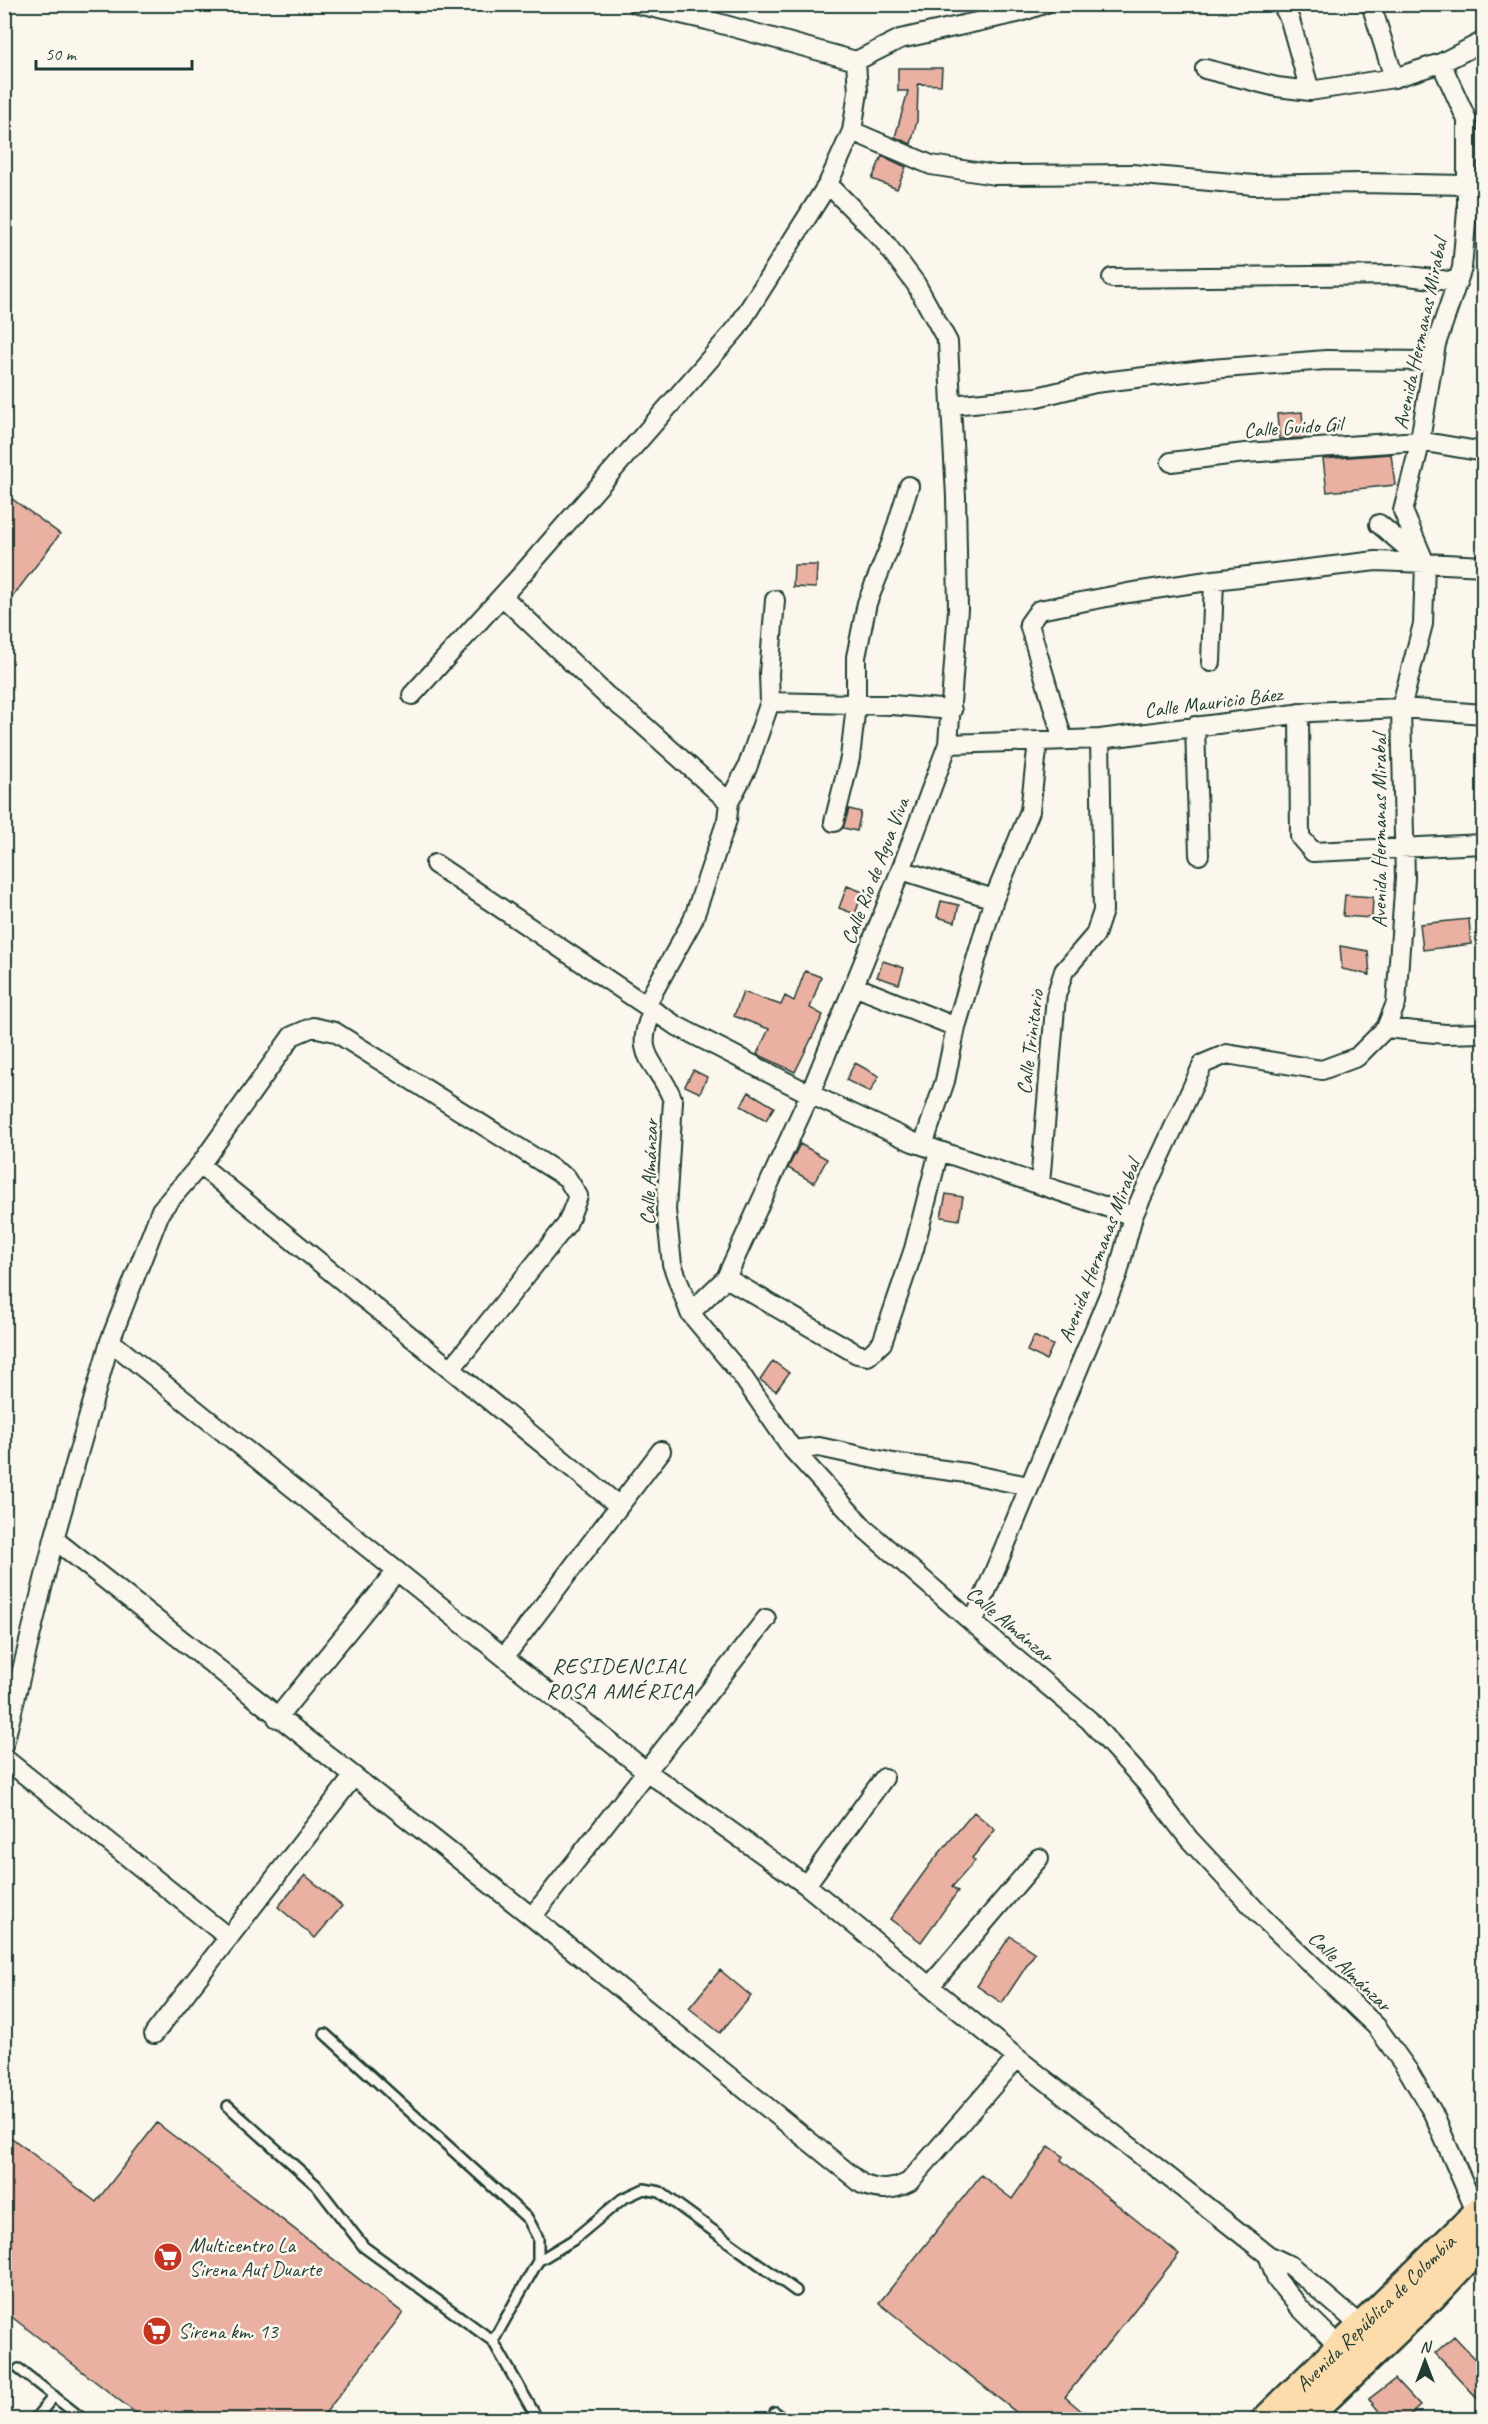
<svg xmlns="http://www.w3.org/2000/svg" width="1488" height="2424" font-family="Caveat,sans-serif">
	<style>
		.building { fill: #eab1a2; stroke: #1f3d34; stroke-width: 1.5 }
		.lines { fill: none; stroke-linecap: round; stroke-linejoin: round }
		.lane-casing { stroke: #1f3d34; stroke-width: 14 }
		.street-casing { stroke: #1f3d34; stroke-width: 22 }
		.primary-casing { stroke: #1f3d34; stroke-width: 33 }
		.lane { stroke: #fbf7ec; stroke-width: 9 }
		.street { stroke: #fbf7ec; stroke-width: 18 }
		.primary { stroke: #fddcac; stroke-width: 28 }
		.labels { text-anchor: middle; stroke-width: 5; stroke-linejoin: round; paint-order: stroke }
		.street-label { font-size: 21px; fill: #1f3d34; stroke: #fbf7ec }
		.poi-label { font-size: 21px; fill: #1f3d34; stroke: #fbf7ec; text-anchor: start }
		.neighbourhood-label { font-size: 22px; letter-spacing: 1.5px; fill: #1f3d34; stroke: #fbf7ec }
	</style>
	<rect width="100%" height="100%" fill="#fbf7ec"/>
	<filter id="ink" filterUnits="userSpaceOnUse"><feTurbulence type="fractalNoise" baseFrequency=".0167" numOctaves="2"/><feDisplacementMap in="SourceGraphic" scale="12" xChannelSelector="R" yChannelSelector="G"/><feConvolveMatrix kernelMatrix="1 2 1 2 8 2 1 2 1" color-interpolation-filters="sRGB"/></filter>
	<g filter="url(#ink)">
		<path class="building" d="M 898,68 L 942,68 L 941,85 L 918,84 L 917,121 L 911,144 L 895,137 L 908,91 L 898,91 Z
			M 882,156 L 906,167 L 897,189 L 872,179 Z
			M 1302,412 L 1304,438 L 1279,439 L 1277,414 Z
			M 1391,454 L 1395,485 L 1327,492 L 1323,459 Z
			M 4,493 L 60,534 L 4,608 Z
			M 794,565 L 817,565 L 816,588 L 793,587 Z
			M 849,809 L 861,812 L 857,831 L 843,828 Z
			M 847,886 L 863,892 L 855,914 L 839,908 Z
			M 1345,895 L 1373,897 L 1372,918 L 1343,916 Z
			M 941,901 L 959,905 L 955,922 L 937,917 Z
			M 1469,919 L 1471,944 L 1423,950 L 1420,924 Z
			M 1340,946 L 1368,951 L 1370,975 L 1342,969 Z
			M 883,961 L 904,968 L 899,984 L 877,977 Z
			M 805,971 L 821,977 L 810,1008 L 823,1015 L 795,1072 L 757,1054 L 769,1029 L 734,1016 L 743,992 L 781,1005 L 785,996 L 794,1001 Z
			M 855,1063 L 879,1076 L 870,1092 L 846,1080 Z
			M 693,1070 L 707,1077 L 700,1093 L 685,1086 Z
			M 749,1092 L 774,1107 L 766,1120 L 741,1106 Z
			M 800,1144 L 827,1159 L 814,1183 L 788,1168 Z
			M 946,1194 L 963,1197 L 959,1220 L 941,1217 Z
			M 1034,1336 L 1053,1345 L 1046,1360 L 1027,1351 Z
			M 773,1361 L 789,1373 L 776,1391 L 760,1380 Z
			M 974,1812 L 995,1830 L 972,1858 L 975,1861 L 952,1887 L 958,1891 L 921,1942 L 890,1919 L 931,1863 Z
			M 305,1875 L 342,1906 L 315,1938 L 278,1907 Z
			M 1010,1936 L 1035,1953 L 1002,2003 L 977,1986 Z
			M 720,1970 L 751,1996 L 720,2033 L 689,2008 Z
			M 157,2123 L 403,2313 L 320,2420 L 145,2420 L 4,2311 L 4,2132 L 96,2202 Z
			M 1049,2146 L 1063,2156 L 1061,2160 L 1179,2254 L 1065,2397 L 1092,2420 L 1026,2420 L 879,2303 L 981,2175 L 1012,2199 Z
			M 1454,2336 L 1484,2368 L 1484,2405 L 1435,2353 Z
			M 1395,2379 L 1420,2406 L 1404,2420 L 1386,2420 L 1369,2399 Z"/>
		<g class="lines">
			<g class="lane-casing">
				<path id="lane" d="M 325,2034 L 528,2219 L 538,2238 L 538,2261 L 493,2341
					M 228,2106 L 316,2185 L 364,2247 L 493,2341 L 538,2420
					M 538,2261 L 573,2240 L 622,2199 L 644,2189 L 660,2192 L 796,2291
					M 19,2369 L 84,2420
					M 775,2412 L 783,2420
					M 34,2420 L 54,2396"/>
			</g>
			<g class="street-casing">
				<path id="street" d="M 637,4 L 707,20 L 856,61
					M 1282,4 L 1290,20 L 1310,91 L 1394,78
					M 1371,4 L 1394,78 L 1441,63 L 1484,41
					M 1205,69 L 1277,87 L 1310,91
					M 852,131 L 858,92 L 856,61 L 900,39 L 1017,13 L 1044,4
					M 1112,278 L 1400,275 L 1457,282
					M 1433,361 L 1326,360 L 1211,369 L 1095,383 L 1037,397 L 951,405 L 948,342 L 916,284 L 883,240 L 828,184 L 852,131 L 931,165 L 995,175 L 1132,174 L 1254,185 L 1360,183 L 1467,185
					M 1171,462 L 1245,453 L 1419,441 L 1484,452
					M 1379,524 L 1425,563 L 1484,566
					M 502,596 L 606,695 L 641,723 L 729,802
					M 1211,662 L 1214,580
					M 412,695 L 524,572 L 737,328 L 828,184
					M 770,702 L 769,674 L 775,600
					M 1299,713 L 1300,837 L 1313,852 L 1484,844
					M 1195,726 L 1199,855
					M 1063,740 L 1029,624 L 1039,610 L 1128,593 L 1214,580 L 1376,561 L 1425,563
					M 948,744 L 1100,739 L 1311,712 L 1401,708 L 1484,714
					M 834,822 L 850,758 L 856,705 L 856,657 L 867,603 L 892,541 L 909,486
					M 435,864 L 675,1025 L 810,1094 L 913,1142 L 1133,1216
					M 901,870 L 994,899
					M 854,986 L 956,1027
					M 646,1005 L 693,920 L 727,820 L 729,802 L 747,768 L 770,702 L 892,705 L 952,710
					M 653,1010 C 630,1059 660,1062 673,1101 L 666,1210 L 672,1264 L 690,1313 L 740,1373 L 793,1450 L 866,1530 L 973,1623 L 1089,1720 L 1146,1783 L 1189,1839 L 1264,1919 L 1377,2027 L 1409,2072 L 1433,2113 L 1477,2214 L 1482,2219
					M 1386,1028 L 1445,1034 L 1484,1033
					M 923,1145 L 945,1081 L 956,1027 L 994,899 L 1030,811 L 1038,742
					M 200,1165 L 619,1506
					M 1040,1184 L 1056,996 L 1064,971 L 1095,935 L 1103,911 L 1100,739
					M 726,1278 L 857,1354 L 868,1356 L 882,1343 L 914,1249 L 939,1151
					M 690,1313 L 726,1278 L 810,1094 L 901,870 L 948,744 L 958,609 L 956,497 L 951,405
					M 110,1341 L 646,1771 L 806,1885 L 1017,2058 L 1268,2255 L 1291,2266 L 1368,2332
					M 793,1450 L 819,1447 L 893,1463 L 966,1473 L 1028,1486
					M 54,1539 L 532,1917 L 862,2184 C 879,2191 892,2191 909,2182 L 1017,2058
					M 973,1623 L 1118,1273 L 1133,1216 L 1203,1064 L 1227,1054 L 1322,1070 L 1357,1057 L 1386,1028 L 1396,1003 L 1405,878 L 1401,708 L 1423,624 L 1425,563 L 1403,511 L 1418,452 L 1436,344 L 1462,268 L 1467,211 L 1467,120 L 1441,63
					M 505,1656 L 661,1451
					M 277,1718 L 397,1571
					M 4,1744 L 54,1539 L 110,1341 L 161,1210 L 200,1165 L 292,1036 L 313,1027 L 335,1032 L 567,1178 L 578,1196 L 567,1224 L 451,1369
					M 4,1758 L 229,1938
					M 806,1885 L 884,1778
					M 532,1917 L 766,1619
					M 930,1986 L 1039,1858
					M 154,2034 L 353,1777
					M 1268,2255 L 1277,2280 L 1300,2308 L 1348,2355"/>
			</g>
			<g class="primary-casing">
				<g id="primary">
					<path id="s1" d="M 1266,2420 L 1484,2207"/>
					<path d="M 1303,2420 L 1433,2295 L 1484,2241"/>
				</g>
			</g>
			<use href="#lane" class="lane"/>
			<use href="#street" class="street"/>
			<use href="#primary" class="primary"/>
		</g>
	</g>
	<defs>
		<g id="supermarket-disc" transform="scale(1.5)"><circle r="9.5" fill="#c8321e" stroke="#fbf7ec"/><path d="M-6-5.5h2.5l.6 2H6L4.5 2H-2.5L-4.4-4H-6ZM-1.5 3.2a1.3 1.3 0 1 0 .1 0ZM3 3.2a1.3 1.3 0 1 0 .1 0Z" fill="#fff"/></g>
	</defs>
	<g fill-rule="evenodd">
		<use href="#supermarket-disc" x="168" y="2257"/>
		<use href="#supermarket-disc" x="157" y="2331"/>
	</g>
	<g class="labels">
		<g class="street-label">
			<text transform="translate(1420 334) rotate(-78)" y="7">Avenida Hermanas Mirabal</text>
			<text transform="translate(1293 427) rotate(-4)" y="7">Calle Guido Gil</text>
			<text transform="translate(1213 702) rotate(-7)" y="7">Calle Mauricio Báez</text>
			<text transform="translate(1379 831) rotate(-90)" y="7">Avenida Hermanas Mirabal</text>
			<text transform="translate(875 871) rotate(-69)" y="7">Calle Río de Agua Viva</text>
			<text transform="translate(1030 1042) rotate(-83)" y="7">Calle Trinitario</text>
			<text transform="translate(649 1172) rotate(-88)" y="7">Calle Almánzar</text>
			<text transform="translate(1099 1251) rotate(-69)" y="7">Avenida Hermanas Mirabal</text>
			<text transform="translate(1010 1624) rotate(40)" y="7">Calle Almánzar</text>
			<text transform="translate(1350 1971) rotate(44)" y="7">Calle Almánzar</text>
			<text dy="7" stroke="none"><textPath href="#s1" startOffset="153">Avenida República de Colombia</textPath></text>
		</g>
		<g class="poi-label">
			<text x="189" y="2252">Multicentro La<tspan x="189" dy="24">Sirena Aut Duarte</tspan></text>
			<text x="178" y="2338">Sirena km. 13</text>
		</g>
		<g class="neighbourhood-label">
			<text x="620" y="1673">RESIDENCIAL<tspan x="620" dy="25">ROSA AMÉRICA</tspan></text>
		</g>
	</g>
	<rect width="1488" height="2424" fill="none" stroke="#fbf7ec" stroke-width="24"/>
	<rect x="12" y="12" width="1464" height="2400" fill="none" stroke="#1f3d34" stroke-width="2" filter="url(#ink)"/>
	<g transform="translate(1425 2361)" stroke="#fbf7ec" stroke-width="4.5" paint-order="stroke">
	<path d="M0-4.5L10 22L0 15L-10 22Z" fill="#1f3d34"/>
	<text y="-9" font-size="16" font-weight="bold" text-anchor="middle" fill="#1f3d34">N</text>
	</g>
	<path d="M36 60v9h156v-9" fill="none" stroke="#1f3d34" stroke-width="3"/>
	<text x="45" y="60" font-size="18" fill="#1f3d34" stroke="#fbf7ec" stroke-width="4.5" paint-order="stroke">50 m</text>
</svg>
